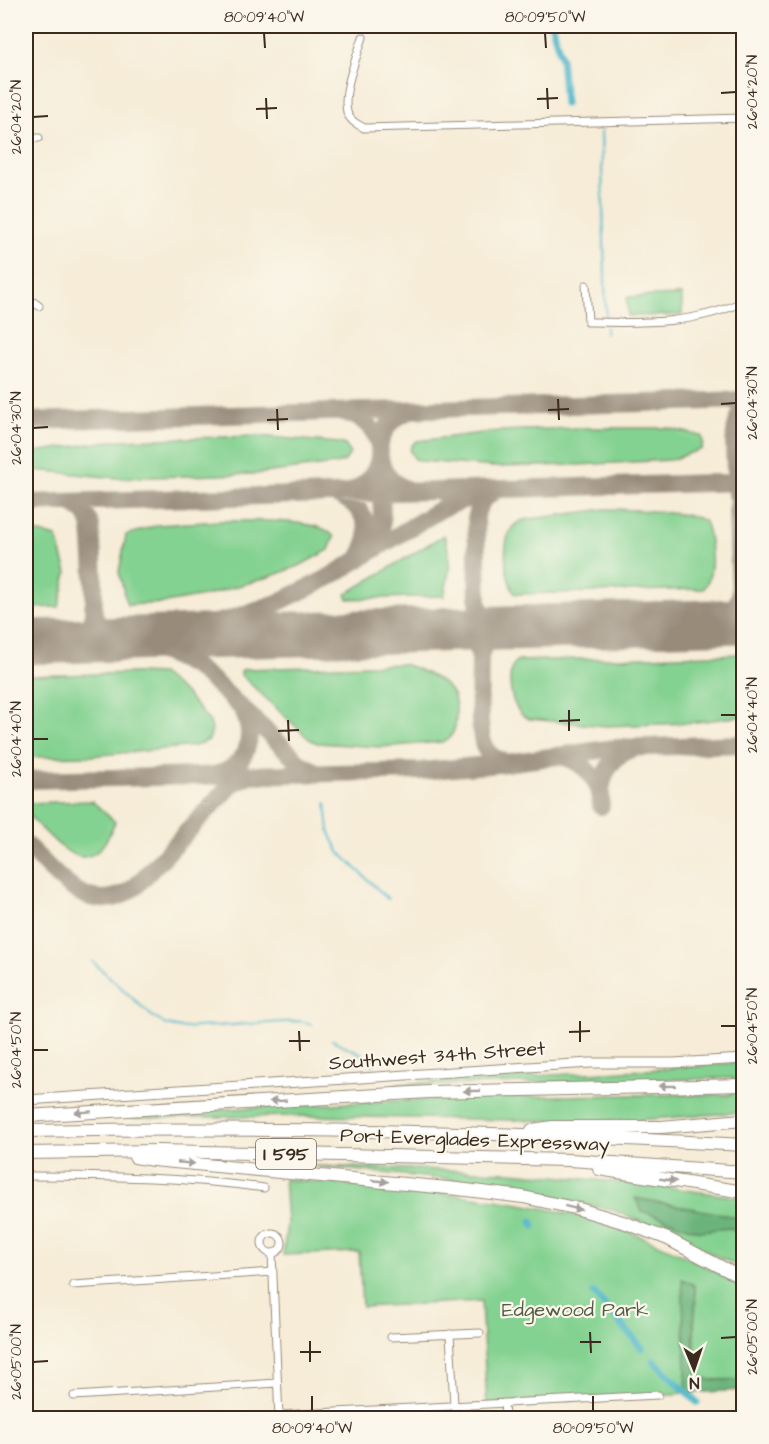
<svg xmlns="http://www.w3.org/2000/svg" width="769" height="1444" font-family="'Architects Daughter',sans-serif">
	<style>
		.green { fill: #84d291; stroke: #607e58; stroke-width: 1.5 }
		.forest { fill: #6bb47b; stroke: #536f4c; stroke-width: 1.5 }
		.lines { fill: none; stroke-linecap: round; stroke-linejoin: round }
		.stream { stroke: #4bb5c9; stroke-width: 2 }
		.canal { stroke: #4bb5c9; stroke-width: 7 }
		.taxiway { stroke: #988b7a; stroke-width: 18 }
		.runway { stroke: #988b7a; stroke-width: 45 }
		.street-casing { stroke: #988b7a; stroke-width: 9 }
		.secondary-casing { stroke: #988b7a; stroke-width: 11 }
		.highway-casing { stroke: #988b7a; stroke-width: 14 }
		.street { stroke: #fff; stroke-width: 7 }
		.secondary { stroke: #fff; stroke-width: 9 }
		.highway { stroke: #fff; stroke-width: 12 }
		.oneway { fill: #a79f9a }
		.ticks { fill: none; stroke: #3b2a1e; stroke-width: 2 }
		.labels { text-anchor: middle; stroke-width: 4.5; stroke-linejoin: round; paint-order: stroke }
		.shield { fill: #fbf7ec; stroke: #75685c; stroke-width: 1.5 }
		.shield-label { font-size: 18px; font-weight: bold; fill: #3b2a1e }
		.street-label { font-size: 20px; fill: #3b2a1e; stroke: #fbf7ec }
		.park-label { font-size: 20px; fill: #515c40; stroke: #fbf7ec }
		.neatline { fill: none; stroke: #3b2a1e; stroke-width: 2 }
		.ticks-label { font-size: 15px; text-anchor: middle; fill: #3b2a1e }
	</style>
	<rect width="100%" height="100%" fill="#fbf7ec"/>
	<filter id="ink" filterUnits="userSpaceOnUse"><feTurbulence type="fractalNoise" baseFrequency=".0167" numOctaves="2"/><feDisplacementMap in="SourceGraphic" scale="12" xChannelSelector="R" yChannelSelector="G"/><feConvolveMatrix kernelMatrix="1 2 1 2 8 2 1 2 1" color-interpolation-filters="sRGB"/></filter>
	<filter id="wash" filterUnits="userSpaceOnUse"><feTurbulence type="fractalNoise" baseFrequency=".008" numOctaves="4" result="noise"/><feDisplacementMap in="SourceGraphic" scale="24" xChannelSelector="R" yChannelSelector="G"/><feGaussianBlur stdDeviation="1.35" result="paint"/><feColorMatrix in="noise" values="0 0 0 0 0 0 0 0 0 0 0 0 0 0 0 0 0 1.4 0 .05"/><feComposite in="paint" operator="in"/></filter>
	<g filter="url(#wash)">
		<rect width="100%" height="100%" fill="#f6ecd7"/>
		<path class="green" d="M 682,295 L 682,315 L 628,316 L 627,297 Z
			M 576,428 L 668,428 L 702,436 L 703,443 L 702,449 L 670,460 L 577,465 L 495,467 L 421,461 L 415,459 L 410,451 L 412,445 L 417,441 L 499,431 Z
			M 258,436 L 339,443 L 345,445 L 350,453 L 345,461 L 335,464 L 255,474 L 117,478 L 35,470 L 29,465 L 29,460 L 34,452 L 118,440 Z
			M 605,509 C 620,509 699,512 705,522 C 710,531 710,544 711,553 C 712,565 711,580 703,589 L 518,594 L 514,593 C 504,574 498,529 523,520 Z
			M 220,521 C 242,521 323,517 334,537 L 329,550 L 299,566 L 269,577 L 204,596 L 165,603 L 127,605 L 119,572 L 126,535 L 158,525 Z
			M 26,530 L 57,537 L 67,573 L 59,607 L 26,608 Z
			M 444,535 C 453,562 450,569 444,596 L 348,599 L 346,594 Z
			M 743,654 L 743,716 L 689,723 L 606,726 L 529,719 C 511,714 504,674 516,661 Z
			M 403,664 C 417,668 445,680 452,693 C 456,699 455,704 456,711 C 456,723 456,729 449,739 L 442,742 L 381,747 L 317,743 L 309,739 L 241,675 L 241,671 L 245,669 Z
			M 136,673 L 161,674 L 187,695 L 210,722 L 212,730 L 209,740 L 195,746 L 91,756 L 26,757 L 26,676 Z
			M 92,801 L 115,822 C 89,890 58,843 26,813 L 26,803 Z
			M 743,1062 L 743,1111 L 734,1113 L 637,1120 L 571,1121 L 311,1116 L 131,1118 L 131,1115 C 331,1102 530,1093 730,1095 L 733,1078 L 396,1086 L 395,1084 L 661,1069 Z
			M 312,1166 L 510,1172 L 650,1185 L 743,1198 L 743,1269 L 667,1232 L 615,1211 L 534,1192 L 445,1179 Z
			M 284,1179 C 382,1189 491,1193 586,1218 C 642,1233 693,1259 743,1287 L 743,1380 L 711,1380 L 699,1377 L 697,1369 L 694,1326 L 696,1303 L 683,1279 L 687,1393 L 487,1404 L 481,1301 L 362,1307 L 359,1252 L 283,1255 L 287,1223 Z"/>
		<path class="forest" d="M 635,1198 L 722,1214 L 743,1220 L 743,1233 L 730,1228 L 699,1231 L 642,1211 Z
			M 682,1279 L 694,1285 C 698,1298 694,1309 694,1323 C 693,1340 694,1361 699,1377 L 711,1380 L 743,1380 L 743,1390 L 687,1393 Z"/>
		<g class="lines">
			<path class="stream" d="M 601,131 L 606,316
				M 605,333 L 606,327
				M 326,803 L 329,831 L 339,852 L 388,899
				M 92,961 L 152,1016 L 166,1025 L 181,1028 L 300,1021 L 311,1024
				M 332,1040 L 360,1053 L 372,1063 L 373,1066"/>
			<path class="canal" d="M 552,26 L 561,57 L 565,104
				M 532,1221 L 534,1226
				M 594,1293 L 642,1348
				M 654,1361 L 697,1402"/>
			<path class="taxiway" d="M 410,411 C 369,425 369,479 412,491
				M 347,413 C 391,426 389,478 348,493
				M 26,421 L 744,400
				M 494,492 C 484,497 478,505 476,516 L 478,602 L 481,611 L 493,623 L 502,626 L 520,628
				M 336,495 C 363,503 376,531 360,556
				M 737,495 C 736,471 728,427 744,409
				M 66,502 C 79,505 86,513 91,526 C 92,545 98,610 90,624 C 85,633 77,636 68,640
				M 26,503 L 744,482
				M 371,551 C 387,533 381,504 380,482
				M 93,607 C 94,623 103,631 116,639
				M 709,622 C 725,618 735,612 740,595 L 737,508 L 744,493
				M 446,630 C 464,634 476,639 480,658
				M 148,638 L 228,620 L 277,603 L 326,579 L 441,509 L 476,495
				M 120,639 L 156,648 L 194,666 L 214,682 L 301,764 L 316,772
				M 559,756 C 580,759 595,774 600,794
				M 509,763 C 499,761 490,757 485,748 C 477,733 480,678 480,658 C 483,639 494,632 512,629
				M 218,774 C 247,766 257,735 242,710
				M 26,780 L 421,771 L 499,764 L 615,748 L 744,744
				M 601,806 C 599,780 607,758 633,748
				M 26,845 C 57,874 91,923 136,886 L 232,784 L 250,775"/>
			<path class="runway" d="M 26,642 L 744,621"/>
		</g>
	</g>
	<g filter="url(#ink)">
		<g class="lines">
			<g class="street-casing">
				<path id="street" d="M 363,37 C 357,57 342,91 347,112 C 349,120 357,124 364,128 L 744,118
					M 26,139 L 39,138
					M 586,285 L 588,322 C 639,323 696,325 744,301
					M 26,297 L 39,306
					M 26,1176 C 105,1176 184,1177 264,1188
					M262 1243a10 10 0 1 1 20 0a10 10 0 1 1-20 0Z
					M 272,1253 L 279,1418
					M 73,1285 L 273,1272
					M 450,1334 L 454,1405
					M 391,1337 L 480,1333
					M 74,1396 L 277,1383
					M 504,1403 L 505,1418
					M 279,1415 L 658,1395"/>
			</g>
			<g class="secondary-casing">
				<path id="secondary" d="M 26,1100 L 590,1063 L 673,1063 L 744,1059"/>
			</g>
			<g class="highway-casing">
				<path id="highway" d="M 26,1116 L 429,1092 L 744,1085
					M 532,1130 L 553,1127 L 661,1127 L 744,1120
					M 26,1131 C 265,1127 504,1131 744,1145
					M 26,1153 L 158,1151 L 570,1160 L 744,1172
					M 135,1157 L 153,1160 L 458,1189 L 523,1197 L 579,1209 L 626,1223 L 668,1239 L 744,1279
					M 599,1169 L 744,1192"/>
			</g>
			<use href="#street" class="street"/>
			<use href="#secondary" class="secondary"/>
			<use href="#highway" class="highway"/>
		</g>
		<defs><path id="oneway-solid" d="M-6-.8H1V-3.2L6.5 0L1 3.2V.8H-6Z" transform="scale(1.5)"/></defs>
		<g class="oneway">
			<use href="#oneway-solid" transform="translate(667 1086) rotate(179)"/>
			<use href="#oneway-solid" transform="translate(472 1091) rotate(179)"/>
			<use href="#oneway-solid" transform="translate(278 1101) rotate(177)"/>
			<use href="#oneway-solid" transform="translate(83 1112) rotate(176)"/>
			<use href="#oneway-solid" transform="translate(186 1163) rotate(5)"/>
			<use href="#oneway-solid" transform="translate(668 1180) rotate(9)"/>
			<use href="#oneway-solid" transform="translate(380 1181) rotate(6)"/>
			<use href="#oneway-solid" transform="translate(573 1208) rotate(14)"/>
		</g>
	</g>
	<path class="ticks" d="M 264,33 L 265,48M 545,33 L 546,48M 547,88 L 548,109M 721,93 L 736,92M 266,98 L 267,119M 537,99 L 558,98M 256,109 L 277,108M 33,117 L 48,116M 558,399 L 559,420M 721,404 L 736,403M 277,409 L 278,430M 548,410 L 569,409M 267,420 L 288,419M 33,428 L 48,427M 569,710 L 569,731M 721,715 L 736,715M 288,720 L 289,741M 559,721 L 580,720M 278,731 L 299,730M 33,739 L 48,739M 580,1021 L 580,1042M 721,1026 L 736,1026M 299,1031 L 300,1051M 569,1032 L 590,1031M 289,1041 L 310,1041M 33,1050 L 48,1050M 590,1332 L 591,1353M 721,1338 L 736,1337M 310,1341 L 310,1362M 580,1342 L 601,1342M 300,1352 L 321,1352M 33,1362 L 48,1361M 312,1396 L 312,1411M 593,1396 L 593,1411"/>
	<g class="labels">
		<rect class="shield" x="256" y="1139" width="60" height="30" rx="4.5"/>
		<g class="shield-label">
			<text x="286" y="1160">I 595</text>
		</g>
		<g class="street-label">
			<text transform="translate(437 1055) rotate(-4)" y="7">Southwest 34th Street</text>
			<text transform="translate(475 1139) rotate(2)" y="7">Port Everglades Expressway</text>
		</g>
		<g class="park-label">
			<text x="575" y="1316">Edgewood Park</text>
		</g>
	</g>
	<rect width="769" height="1444" fill="none" stroke="#fbf7ec" stroke-width="66"/>
	<g transform="translate(694 1369) rotate(178)" stroke="#fbf7ec" stroke-width="4.5" paint-order="stroke">
	<path d="M0-4.5L10 22L0 15L-10 22Z" fill="#3b2a1e"/>
	<text y="-9" font-size="16" font-weight="bold" text-anchor="middle" fill="#3b2a1e">N</text>
	</g>
	<rect x="33" y="33" width="703" height="1378" class="neatline"/>
	<g class="ticks-label">
		<text x="264" y="22">80°09'40"W</text>
		<text x="545" y="22">80°09'50"W</text>
		<text transform="translate(752 92) rotate(-90)" y="5">26°04'20"N</text>
		<text transform="translate(16 117) rotate(-90)" y="5">26°04'20"N</text>
		<text transform="translate(752 403) rotate(-90)" y="5">26°04'30"N</text>
		<text transform="translate(16 428) rotate(-90)" y="5">26°04'30"N</text>
		<text transform="translate(752 715) rotate(-90)" y="5">26°04'40"N</text>
		<text transform="translate(16 739) rotate(-90)" y="5">26°04'40"N</text>
		<text transform="translate(752 1026) rotate(-90)" y="5">26°04'50"N</text>
		<text transform="translate(16 1050) rotate(-90)" y="5">26°04'50"N</text>
		<text transform="translate(752 1337) rotate(-90)" y="5">26°05'00"N</text>
		<text transform="translate(16 1362) rotate(-90)" y="5">26°05'00"N</text>
		<text x="312" y="1433">80°09'40"W</text>
		<text x="593" y="1433">80°09'50"W</text>
	</g>
</svg>
